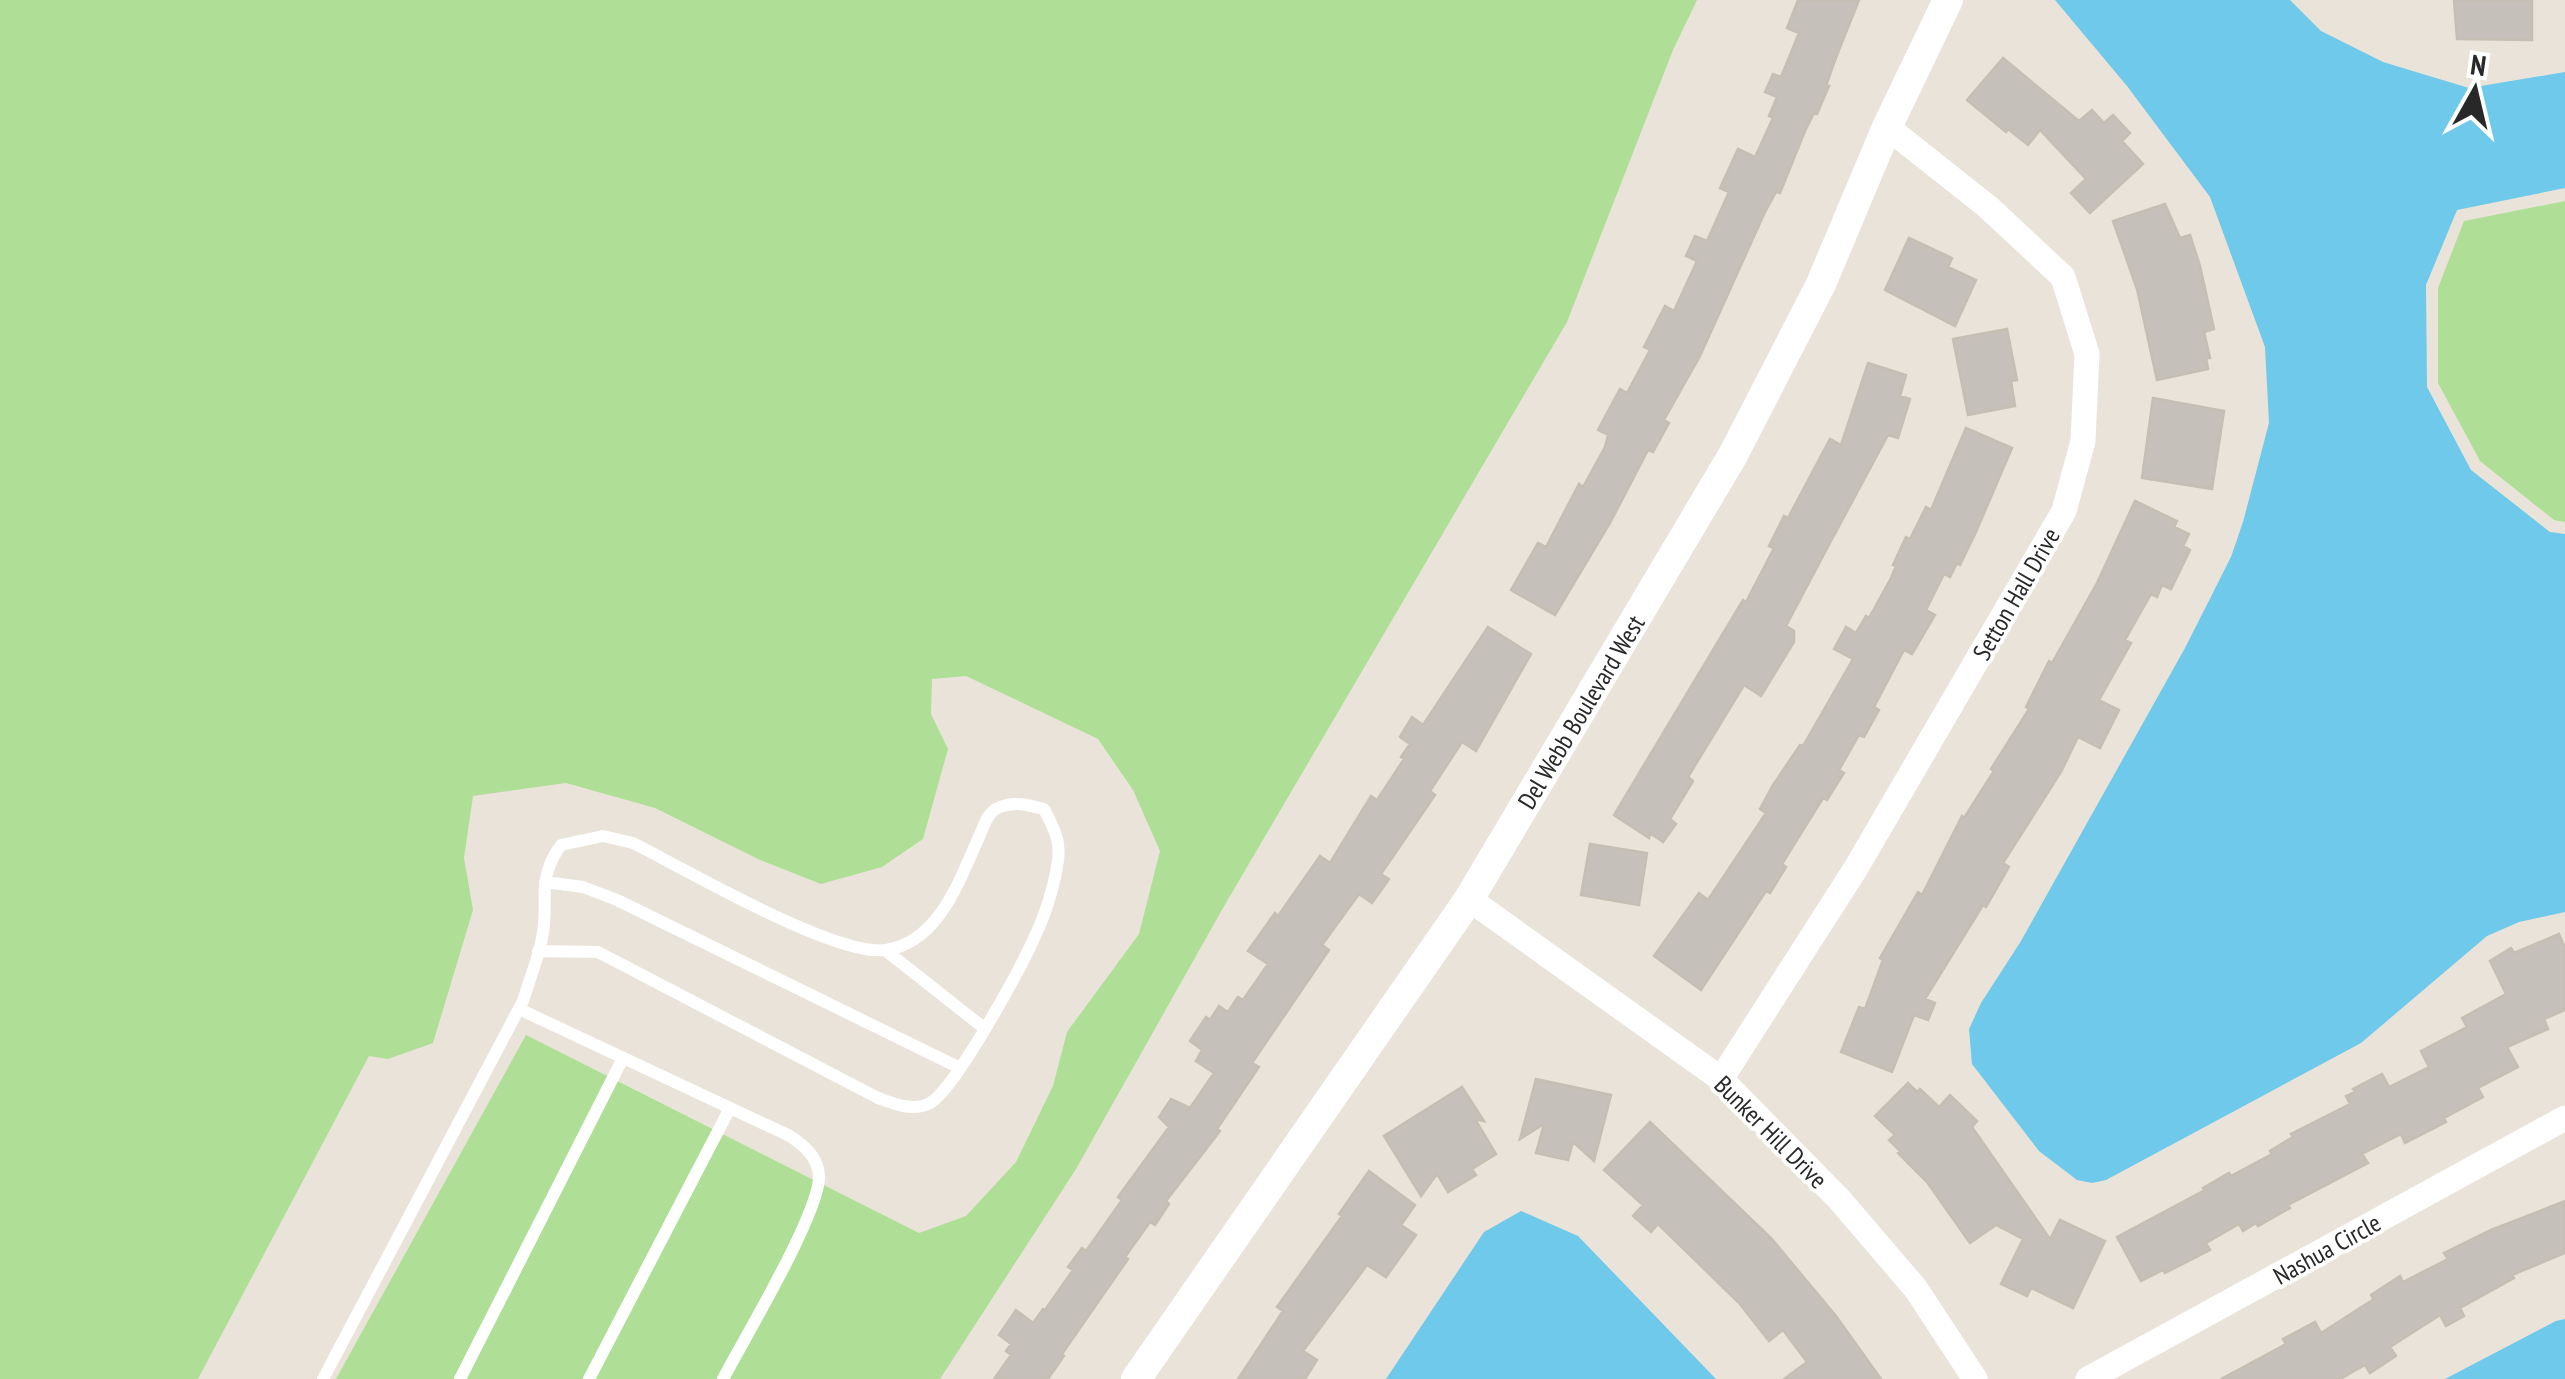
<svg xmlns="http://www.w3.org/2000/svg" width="2565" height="1379" font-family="'PT Sans Narrow',sans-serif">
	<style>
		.green { fill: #afdf97 }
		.water { fill: #6ec9ea }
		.building { fill: #c5c0b9; stroke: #c5bfb3; stroke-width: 2.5 }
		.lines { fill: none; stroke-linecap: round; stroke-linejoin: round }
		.service { stroke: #fff; stroke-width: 12 }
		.minor { stroke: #fff; stroke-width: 25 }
		.tertiary { stroke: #fff; stroke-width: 30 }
		.labels { text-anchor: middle; stroke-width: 8; stroke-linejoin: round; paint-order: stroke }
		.street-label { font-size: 25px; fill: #282828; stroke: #fff }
	</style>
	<rect width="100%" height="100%" fill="#eae3d9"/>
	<path class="green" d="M 0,0 L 1697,0 L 1673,50 L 1567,322 L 1223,908 L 1076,1169 L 940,1379 L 336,1379 L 526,1035 L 919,1233 L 966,1216 L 1016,1162 L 1053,1086 L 1067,1032 L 1139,934 L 1160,851 L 1133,790 L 1098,739 L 966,676 L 932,679 L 931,714 L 948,749 L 923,839 L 882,867 L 821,884 L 760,860 L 655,808 L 566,783 L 473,796 L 464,858 L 473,910 L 433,1043 L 388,1059 L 369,1056 L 198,1379 L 0,1379 Z
		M 2565,201 L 2565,522 L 2554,520 L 2480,461 L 2438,383 L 2438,288 L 2464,221 Z"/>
	<path class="water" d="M 2055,0 L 2290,0 L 2321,31 L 2383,62 L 2469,88 L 2565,72 L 2565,188 L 2457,210 L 2426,285 L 2427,387 L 2471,470 L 2550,532 L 2565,534 L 2565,912 L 2519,922 L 2487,936 L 2361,1043 L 2106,1180 L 2092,1183 L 2077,1180 L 2039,1151 L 1972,1064 L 1969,1029 L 1981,1003 L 2021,941 L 2185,648 L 2231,557 L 2243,522 L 2269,423 L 2265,347 L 2210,197 L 2127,86 Z
		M 1521,1211 L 1578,1236 L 1716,1379 L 1386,1379 L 1484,1232 Z
		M 2565,1319 L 2565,1379 L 2445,1379 L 2556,1321 Z"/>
	<path class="building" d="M 1798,0 L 1859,0 L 1835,60 L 1826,86 L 1829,86 L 1817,114 L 1814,113 L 1805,131 L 1780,193 L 1776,192 L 1765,212 L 1700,356 L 1664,420 L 1669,423 L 1653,452 L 1648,450 L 1610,523 L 1555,615 L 1511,590 L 1538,543 L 1546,547 L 1579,484 L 1583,487 L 1605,447 L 1608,435 L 1598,430 L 1620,389 L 1627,393 L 1650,350 L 1644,347 L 1665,306 L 1674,311 L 1697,261 L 1686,256 L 1695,236 L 1707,241 L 1729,192 L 1720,188 L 1738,149 L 1755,157 L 1773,118 L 1769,116 L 1777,97 L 1765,92 L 1773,74 L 1781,77 L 1799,33 L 1787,28 Z
		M 2454,0 L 2532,0 L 2532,40 L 2457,39 Z
		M 2003,58 L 2079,121 L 2092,110 L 2104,123 L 2113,115 L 2130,133 L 2122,141 L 2143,164 L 2090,213 L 2071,193 L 2086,179 L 2040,130 L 2028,145 L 2008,129 L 2006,132 L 1967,100 Z
		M 2165,204 L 2180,238 L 2190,235 L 2200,266 L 2214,329 L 2204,332 L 2210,358 L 2206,358 L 2208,369 L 2157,380 L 2137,289 L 2113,221 Z
		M 1909,238 L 1952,258 L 1948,267 L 1976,280 L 1955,326 L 1885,290 Z
		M 2007,329 L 2017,380 L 2011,381 L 2015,406 L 1968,415 L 1953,339 Z
		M 1868,363 L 1906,375 L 1900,396 L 1910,399 L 1898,438 L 1888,435 L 1831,541 L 1786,626 L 1794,631 L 1794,642 L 1761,696 L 1744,685 L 1688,777 L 1693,781 L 1670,819 L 1676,824 L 1663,842 L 1650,833 L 1649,838 L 1614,815 L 1743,600 L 1746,602 L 1774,548 L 1769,546 L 1784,516 L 1788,518 L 1830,439 L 1841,445 Z
		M 2153,398 L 2224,411 L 2212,489 L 2142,478 Z
		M 1966,428 L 2012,448 L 1976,532 L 1960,565 L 1957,563 L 1950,577 L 1944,574 L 1926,610 L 1935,615 L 1912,654 L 1904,650 L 1874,707 L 1879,710 L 1864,737 L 1859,735 L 1839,770 L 1844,773 L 1827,800 L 1823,798 L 1782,864 L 1786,867 L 1770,893 L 1766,891 L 1701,990 L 1654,956 L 1699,893 L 1708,900 L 1766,813 L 1760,809 L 1773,785 L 1800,745 L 1803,746 L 1853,659 L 1834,649 L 1846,627 L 1856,633 L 1866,616 L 1869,618 L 1891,578 L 1896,566 L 1893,565 L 1906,537 L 1910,539 L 1926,507 L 1931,510 Z
		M 2135,501 L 2177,521 L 2174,527 L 2189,534 L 2183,546 L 2190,550 L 2171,589 L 2162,585 L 2157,597 L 2151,594 L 2125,640 L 2131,643 L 2099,700 L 2119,710 L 2100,748 L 2078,737 L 2061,772 L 2003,863 L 2009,867 L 1986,907 L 1983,905 L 1925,999 L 1935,1003 L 1928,1020 L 1914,1015 L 1892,1072 L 1841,1052 L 1859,1007 L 1865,1009 L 1883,960 L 1880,958 L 1918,892 L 1922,895 L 1962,816 L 1964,818 L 1994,771 L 1991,769 L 2029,709 L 2026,707 L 2049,661 L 2052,663 L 2097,583 Z
		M 1488,627 L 1531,654 L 1476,751 L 1462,742 L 1430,791 L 1435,795 L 1381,874 L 1389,879 L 1372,903 L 1359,894 L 1322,945 L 1329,950 L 1252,1063 L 1259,1067 L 1217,1129 L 1220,1131 L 1166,1201 L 1169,1204 L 1155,1225 L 1150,1222 L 1125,1257 L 1128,1259 L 1062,1354 L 1064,1356 L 1048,1379 L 994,1379 L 1011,1355 L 1006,1351 L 1011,1344 L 999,1335 L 1016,1310 L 1033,1323 L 1043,1309 L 1045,1310 L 1073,1270 L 1068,1267 L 1082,1248 L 1086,1251 L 1122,1200 L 1118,1197 L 1169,1127 L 1159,1117 L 1171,1099 L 1190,1108 L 1214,1073 L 1196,1061 L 1202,1050 L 1190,1041 L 1206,1017 L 1210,1020 L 1219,1006 L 1228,1012 L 1238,997 L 1243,1000 L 1268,964 L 1248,951 L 1275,913 L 1278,916 L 1320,856 L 1330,863 L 1371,796 L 1377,800 L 1404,759 L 1401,757 L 1410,744 L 1400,737 L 1412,717 L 1423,725 Z
		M 1590,844 L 1647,853 L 1639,905 L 1581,895 Z
		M 2559,934 L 2565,948 L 2565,1010 L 2544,1019 L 2548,1029 L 2507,1047 L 2518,1067 L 2478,1088 L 2483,1097 L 2444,1118 L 2446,1122 L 2405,1143 L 2401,1134 L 2362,1154 L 2368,1163 L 2288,1205 L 2290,1208 L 2258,1226 L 2256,1223 L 2243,1231 L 2239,1224 L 2206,1243 L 2210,1250 L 2165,1273 L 2163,1270 L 2141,1281 L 2117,1237 L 2205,1190 L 2203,1188 L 2229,1173 L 2231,1176 L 2272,1154 L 2270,1151 L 2293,1137 L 2291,1134 L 2350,1104 L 2346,1096 L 2355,1092 L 2353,1089 L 2382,1074 L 2389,1087 L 2429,1067 L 2421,1051 L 2467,1027 L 2462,1018 L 2506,994 L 2490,961 L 2511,948 L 2514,953 Z
		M 1536,1079 L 1611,1095 L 1594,1161 L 1573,1142 L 1568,1160 L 1536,1153 L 1544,1124 L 1520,1139 Z
		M 1908,1083 L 1917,1092 L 1920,1089 L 1939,1107 L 1950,1095 L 1977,1121 L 1972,1127 L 2050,1239 L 2060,1220 L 2105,1241 L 2073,1308 L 2031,1288 L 2027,1296 L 2001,1284 L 2023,1239 L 1996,1225 L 1970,1243 L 1927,1182 L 1898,1153 L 1900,1151 L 1889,1140 L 1895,1135 L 1875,1116 Z
		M 1462,1087 L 1484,1121 L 1475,1119 L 1496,1154 L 1472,1169 L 1476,1175 L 1448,1192 L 1437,1174 L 1421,1196 L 1384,1136 Z
		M 1650,1122 L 1771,1238 L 1836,1316 L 1881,1379 L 1784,1379 L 1807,1362 L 1783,1330 L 1769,1341 L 1739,1303 L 1658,1224 L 1651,1232 L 1633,1216 L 1643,1205 L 1604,1170 Z
		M 1369,1171 L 1415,1205 L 1401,1225 L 1416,1235 L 1386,1277 L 1367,1265 L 1303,1351 L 1317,1360 L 1305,1379 L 1238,1379 L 1283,1311 L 1277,1307 L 1342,1216 L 1339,1214 Z
		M 2565,1201 L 2565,1253 L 2512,1275 L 2514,1278 L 2460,1308 L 2464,1316 L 2446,1326 L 2440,1315 L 2390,1347 L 2396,1356 L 2370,1373 L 2365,1365 L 2340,1379 L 2221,1379 L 2286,1344 L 2283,1339 L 2315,1322 L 2321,1333 L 2374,1299 L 2371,1295 L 2400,1276 L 2403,1282 L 2448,1259 L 2444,1253 L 2491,1230 Z"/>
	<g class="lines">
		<path class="service" d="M 545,882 L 583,887 L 617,900 L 960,1068
			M 885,950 L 984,1028
			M 519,1009 L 788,1135 C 803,1144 819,1158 819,1177 C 819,1214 744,1339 723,1379
			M 323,1379 L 523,1001 C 529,981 538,959 542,938 C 550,901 535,881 561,845 L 603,836 L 633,843 C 685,869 835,957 886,950 C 939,942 959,881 979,837 C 984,826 987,812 1000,807 C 1015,801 1029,805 1044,809 C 1053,827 1061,840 1058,860 C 1055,883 1046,913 1036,934 C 1022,966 956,1088 930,1103 C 913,1112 895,1104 878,1098 L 598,952 L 538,951
			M 460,1379 L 623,1058
			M 589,1379 L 730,1108"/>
		<path class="minor" d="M 1469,899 L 1721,1079 L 1839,1199 L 1916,1289 L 1975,1379
			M 1721,1079 L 1856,868 L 2064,511 L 2083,441 L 2087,354 L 2063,277 L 1988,207 L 1887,127
			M 2088,1379 L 2565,1118"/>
		<path class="tertiary" d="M 1136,1379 L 1469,899 L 1733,455 L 1821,284 L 1887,127 L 1948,0"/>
	</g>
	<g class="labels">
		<g class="street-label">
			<text transform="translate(2016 594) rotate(-60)" y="9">Setton Hall Drive</text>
			<text transform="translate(1581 712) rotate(-59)" y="9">Del Webb Boulevard West</text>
			<text transform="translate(1771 1132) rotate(45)" y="9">Bunker Hill Drive</text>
			<text transform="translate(2327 1249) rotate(-29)" y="9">Nashua Circle</text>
		</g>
	</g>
	<g transform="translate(2475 90) rotate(8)" stroke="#ffffff" stroke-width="8" paint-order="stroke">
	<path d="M0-8L18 38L0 25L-18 38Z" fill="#282828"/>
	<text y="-15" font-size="28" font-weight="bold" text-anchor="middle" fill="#282828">N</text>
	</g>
</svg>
